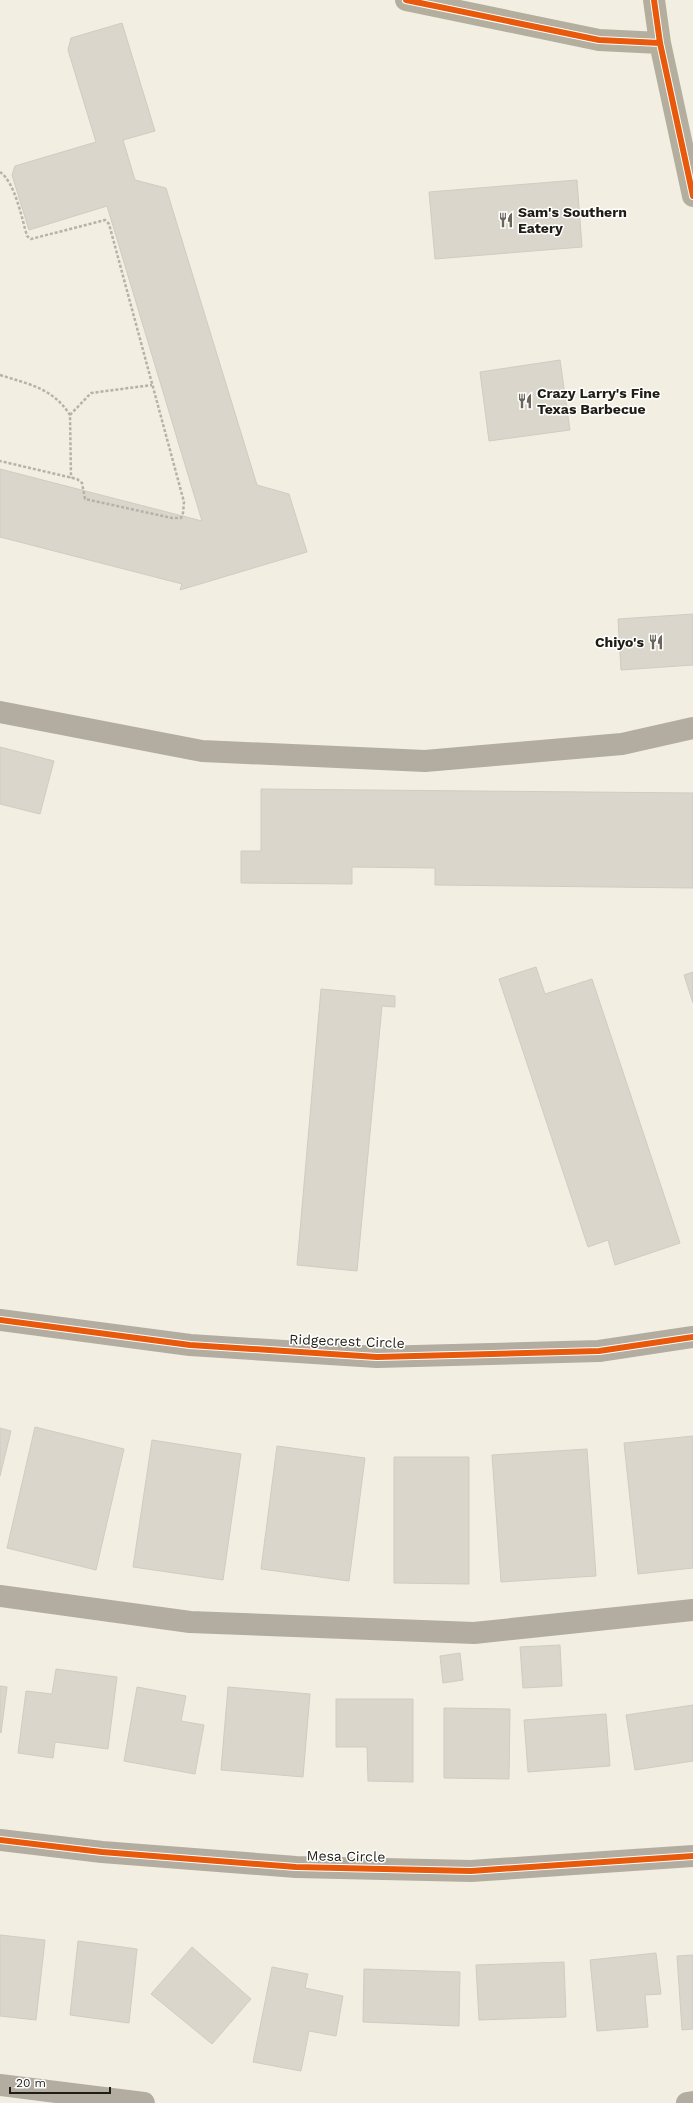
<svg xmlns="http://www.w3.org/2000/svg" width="693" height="2103" font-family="'Work Sans',sans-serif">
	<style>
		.building { fill: #dad6cc; stroke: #d0ccc2 }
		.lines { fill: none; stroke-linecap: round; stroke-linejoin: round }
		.path { stroke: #b6b2a7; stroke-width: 2.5; stroke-dasharray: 3 2; stroke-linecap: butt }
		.minor { stroke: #b2ada0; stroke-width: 22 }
		.major { stroke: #b3ae9d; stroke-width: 22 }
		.cycleway-casing { stroke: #fff; stroke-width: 8 }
		.cycleway { stroke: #e8590c; stroke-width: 6 }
		.labels { text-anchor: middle; stroke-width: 3; stroke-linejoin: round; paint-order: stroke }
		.poi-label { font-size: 14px; font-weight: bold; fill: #201d15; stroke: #fff; text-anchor: start }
		.street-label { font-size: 14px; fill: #201d15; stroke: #fff }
	</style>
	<rect width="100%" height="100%" fill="#f2eee1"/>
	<path class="building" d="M 122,23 L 155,131 L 123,140 L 135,180 L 166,188 L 257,485 L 289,494 L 307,552 L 180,590 L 182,584 L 0,537 L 0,469 L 202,521 L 107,206 L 29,230 L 12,175 L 15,166 L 96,142 L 68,50 L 71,38 Z
		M 577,180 L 582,247 L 435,259 L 429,192 Z
		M 560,360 L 570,430 L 489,441 L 480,372 Z
		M 693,614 L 693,665 L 621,670 L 618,619 Z
		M 0,747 L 54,761 L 40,814 L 0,804 Z
		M 261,789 L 693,793 L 693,888 L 435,885 L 435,868 L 352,867 L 352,884 L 241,883 L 241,851 L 261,851 Z
		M 536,967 L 545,994 L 592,979 L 680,1243 L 615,1265 L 608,1240 L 588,1247 L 499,979 Z
		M 693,972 L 693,1003 L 684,975 Z
		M 321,989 L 395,996 L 395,1007 L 382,1006 L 357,1271 L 297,1265 Z
		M 35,1427 L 124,1449 L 96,1570 L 7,1548 Z
		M 0,1428 L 11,1431 L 0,1476 Z
		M 693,1436 L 693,1568 L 638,1574 L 624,1443 Z
		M 152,1440 L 241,1454 L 223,1580 L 133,1567 Z
		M 277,1446 L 365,1458 L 349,1581 L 261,1569 Z
		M 587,1449 L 596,1576 L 501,1582 L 492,1455 Z
		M 394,1457 L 469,1457 L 469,1584 L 394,1583 Z
		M 560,1645 L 562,1686 L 523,1688 L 520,1647 Z
		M 460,1653 L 463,1680 L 443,1683 L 440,1656 Z
		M 56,1669 L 117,1677 L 108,1749 L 55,1742 L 53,1758 L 18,1753 L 26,1691 L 52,1694 Z
		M 0,1686 L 7,1687 L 1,1733 L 0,1732 Z
		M 137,1687 L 186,1696 L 181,1721 L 204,1725 L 195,1774 L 124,1761 Z
		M 228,1687 L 310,1694 L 303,1777 L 221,1770 Z
		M 336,1699 L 413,1699 L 413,1782 L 368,1781 L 367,1747 L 336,1747 Z
		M 693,1705 L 693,1761 L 635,1770 L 626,1715 Z
		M 444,1708 L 510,1709 L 509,1779 L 444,1778 Z
		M 606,1714 L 610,1766 L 528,1772 L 524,1720 Z
		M 0,1935 L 45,1940 L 36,2020 L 0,2016 Z
		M 78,1941 L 137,1949 L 129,2023 L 70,2015 Z
		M 192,1947 L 251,1999 L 212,2044 L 151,1994 Z
		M 656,1953 L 661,1994 L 645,1995 L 648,2027 L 597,2031 L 590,1960 Z
		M 693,1955 L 693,2029 L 682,2030 L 677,1956 Z
		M 564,1962 L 566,2017 L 479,2020 L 476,1965 Z
		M 272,1967 L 308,1974 L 305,1988 L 343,1996 L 336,2036 L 309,2031 L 301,2071 L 253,2062 Z
		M 364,1969 L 460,1972 L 459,2026 L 363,2022 Z"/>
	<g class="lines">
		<path class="path" d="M 0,172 C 15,182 22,219 27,236 L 31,239 L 105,220 L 109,224 L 184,502 L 183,513 L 181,518 L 172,518 L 85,499 L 82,483 L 77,479 L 0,461
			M 0,375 C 28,384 53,388 70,415 L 71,478
			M 70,415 L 91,393 L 152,385"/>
		<path class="minor" d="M 0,712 L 202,751 L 425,761 L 622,744 L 693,728
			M 0,1320 L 190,1345 L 377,1357 L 599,1351 L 693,1337
			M 0,1596 L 190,1622 L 474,1633 L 693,1610
			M 0,1840 L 102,1852 L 296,1867 L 471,1871 L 693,1856
			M 0,2085 L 144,2103
			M 687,2103 L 693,2102"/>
		<path class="major" d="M 406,0 L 599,40 L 660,43
			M 654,0 L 660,43 L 693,196"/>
		<g class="cycleway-casing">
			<path id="cycleway" d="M 406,0 L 599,40 L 660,43
				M 654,0 L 660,43 L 693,196
				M 0,1320 L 190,1345 L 377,1357 L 599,1351 L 693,1337
				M 0,1840 L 102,1852 L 296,1867 L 471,1871 L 693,1856"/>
		</g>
		<use href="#cycleway" class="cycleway"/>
	</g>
	<defs>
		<g id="restaurant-bare" transform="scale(1.2)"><path d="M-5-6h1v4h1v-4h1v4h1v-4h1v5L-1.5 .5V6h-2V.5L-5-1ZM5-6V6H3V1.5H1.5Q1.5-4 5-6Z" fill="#6a665c" stroke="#fff" stroke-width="2.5" paint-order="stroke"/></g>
	</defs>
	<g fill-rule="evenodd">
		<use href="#restaurant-bare" x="506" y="220"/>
		<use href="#restaurant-bare" x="525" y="401"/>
		<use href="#restaurant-bare" x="656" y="642"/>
	</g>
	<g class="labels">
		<g class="poi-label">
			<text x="518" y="217">Sam's Southern<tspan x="518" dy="16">Eatery</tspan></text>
			<text x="537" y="398">Crazy Larry's Fine<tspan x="537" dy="16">Texas Barbecue</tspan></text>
			<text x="644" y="647" text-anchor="end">Chiyo's</text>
		</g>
		<g class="street-label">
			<text transform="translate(347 1341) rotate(2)" y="5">Ridgecrest Circle</text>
			<text transform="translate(346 1856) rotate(1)" y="5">Mesa Circle</text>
		</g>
	</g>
	<path d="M10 2087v6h100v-6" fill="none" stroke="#201d15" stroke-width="2"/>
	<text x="16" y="2087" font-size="12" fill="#201d15" stroke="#ffffff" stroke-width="3" paint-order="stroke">20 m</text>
</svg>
